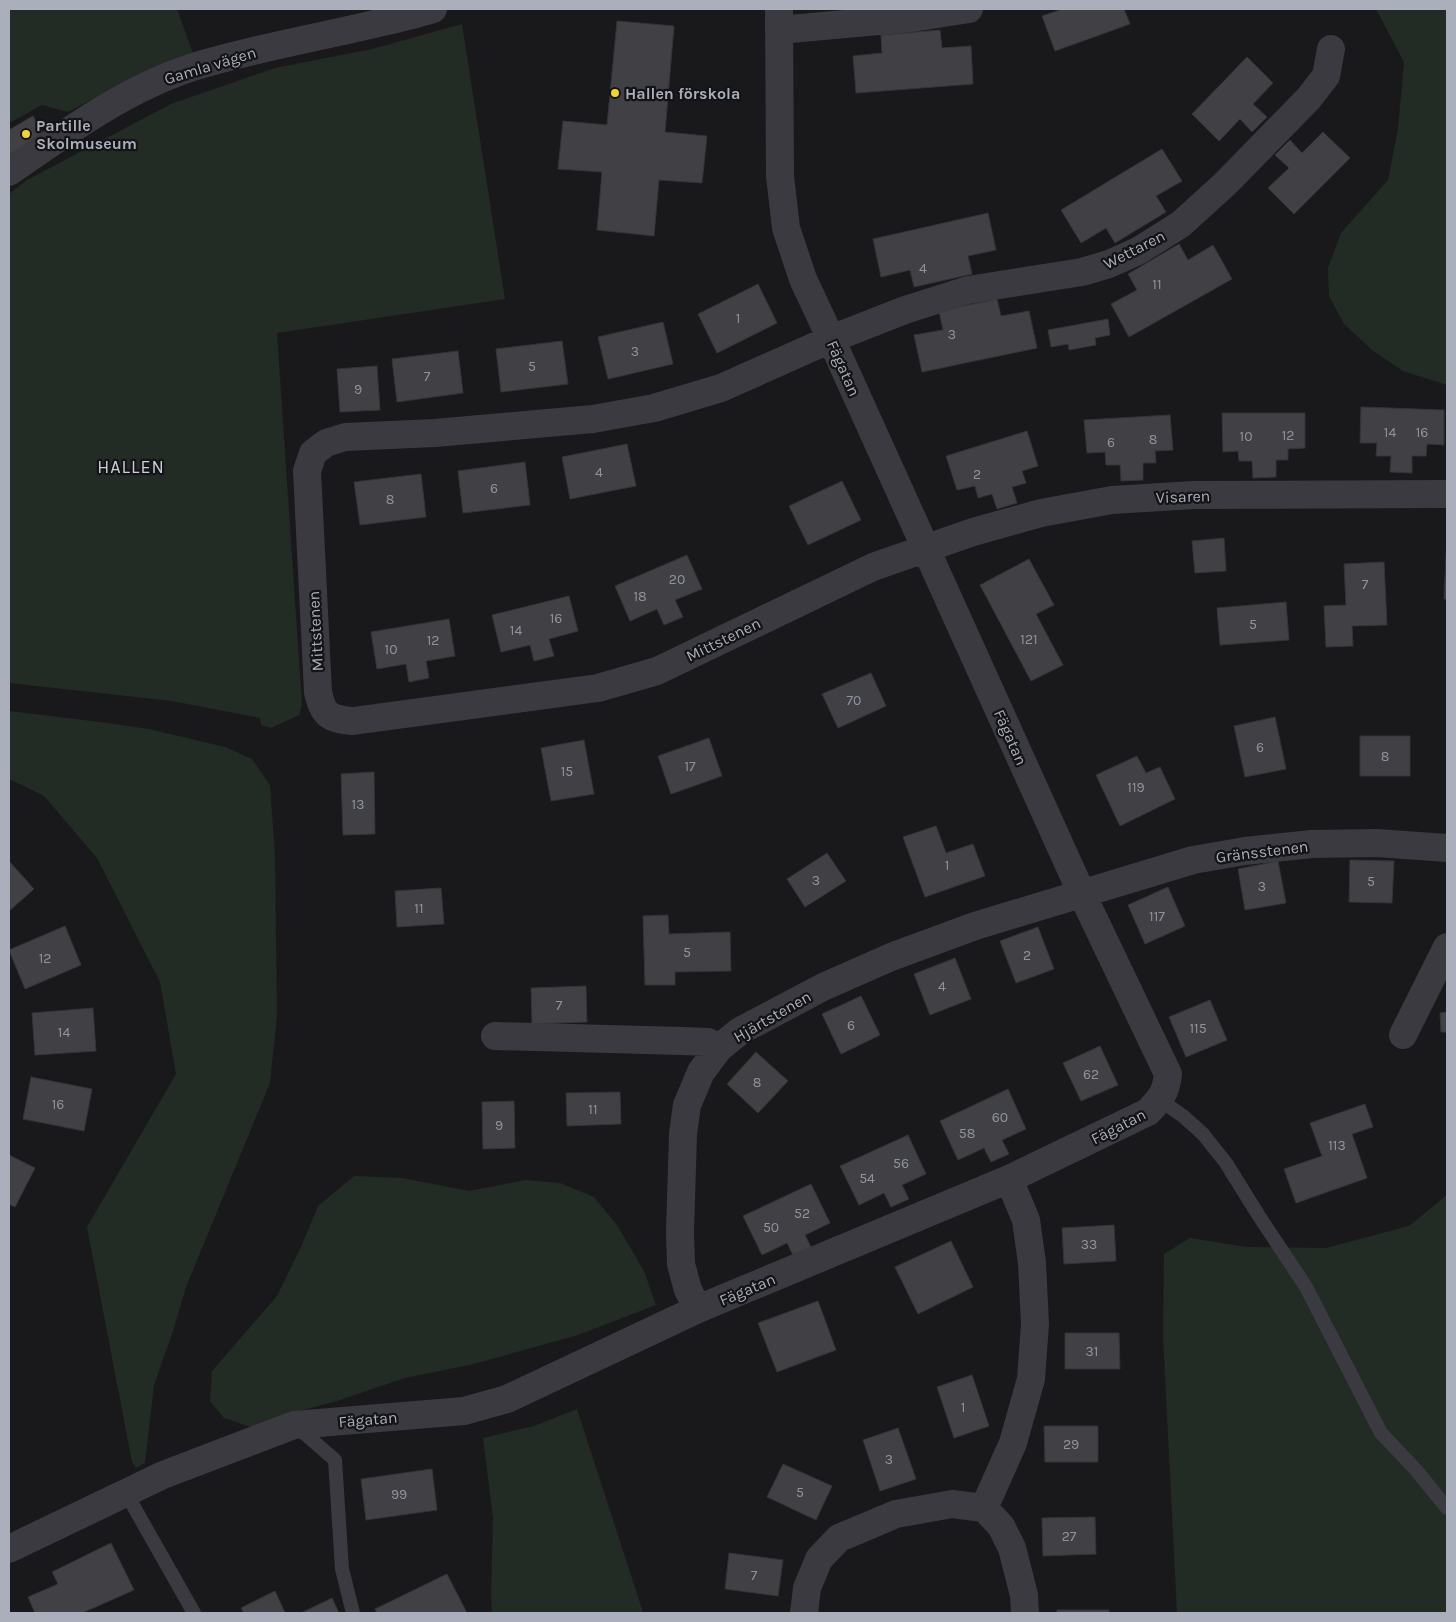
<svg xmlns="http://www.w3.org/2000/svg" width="1456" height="1622" font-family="Karla,sans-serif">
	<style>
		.green { fill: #232b25 }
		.building { fill: #414145; stroke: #343337 }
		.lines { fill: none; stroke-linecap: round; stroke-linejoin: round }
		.service { stroke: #3a3a40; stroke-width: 14 }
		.minor { stroke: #3a3a40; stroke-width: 28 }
		.poi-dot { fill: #f1d33b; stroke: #141416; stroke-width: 2 }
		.labels { text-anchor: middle; stroke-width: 4.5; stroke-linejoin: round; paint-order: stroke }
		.number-label { font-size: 14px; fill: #90939e }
		.street-label { font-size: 16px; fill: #abaebb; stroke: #141416 }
		.poi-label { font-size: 16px; font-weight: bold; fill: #abaebb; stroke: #141416; text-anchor: start }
		.neighbourhood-label { font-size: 18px; letter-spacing: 1px; fill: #cccdd7; stroke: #141416 }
	</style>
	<rect width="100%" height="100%" fill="#19191b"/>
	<path class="green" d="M 9,9 L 177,9 L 194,56 L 125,82 L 68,112 L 42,105 L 9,123 Z
		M 1376,9 L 1447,9 L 1447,385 L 1403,371 L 1372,350 L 1344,324 L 1329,296 L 1328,268 L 1341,233 L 1388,180 L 1398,129 L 1404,62 Z
		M 462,24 L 505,299 L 277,333 L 302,705 L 299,715 L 271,728 L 261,725 L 260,718 L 172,701 L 9,683 L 9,194 L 27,180 L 171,104 L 275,68 L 372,49 Z
		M 9,711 L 100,722 L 149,729 L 225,747 L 252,759 L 270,785 L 275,857 L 277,1016 L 270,1083 L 186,1287 L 173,1331 L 154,1385 L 145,1463 L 136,1468 L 132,1462 L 87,1227 L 176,1074 L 160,982 L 97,858 L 44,796 L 9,779 Z
		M 354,1176 L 402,1178 L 469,1191 L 526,1180 L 560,1183 L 594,1197 L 617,1225 L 644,1271 L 656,1305 L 578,1335 L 474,1364 L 405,1378 L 334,1402 L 295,1412 L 251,1427 L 224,1418 L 210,1401 L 212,1371 L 277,1296 L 301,1247 L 318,1206 Z
		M 1447,1195 L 1447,1613 L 1177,1613 L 1163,1337 L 1164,1254 L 1190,1238 L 1246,1247 L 1326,1248 L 1409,1226 Z
		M 577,1409 L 642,1609 L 642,1613 L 492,1613 L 491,1596 L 493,1518 L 483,1438 L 534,1426 Z"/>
	<path class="building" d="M 1063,9 L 1124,9 L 1130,24 L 1055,51 L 1042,16 Z
		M 617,21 L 674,26 L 665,132 L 707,136 L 702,183 L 659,180 L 654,236 L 597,230 L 602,172 L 558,169 L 563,121 L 607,125 Z
		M 940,30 L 942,48 L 971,46 L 973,84 L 856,93 L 853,56 L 882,53 L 881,35 Z
		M 1247,57 L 1273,83 L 1253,104 L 1267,117 L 1252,132 L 1240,119 L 1219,141 L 1192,114 Z
		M 33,116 L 46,138 L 11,159 L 9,155 L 9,130 Z
		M 1323,132 L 1350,158 L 1294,214 L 1268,188 L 1289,168 L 1275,155 L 1290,140 L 1302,153 Z
		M 1162,149 L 1182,181 L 1156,196 L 1166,212 L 1115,243 L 1106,228 L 1081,243 L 1061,210 Z
		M 988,213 L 996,250 L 968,256 L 972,274 L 914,287 L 910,270 L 881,277 L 873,239 Z
		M 1179,244 L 1188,260 L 1213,245 L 1232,279 L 1129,337 L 1111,304 L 1137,290 L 1128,274 Z
		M 758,284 L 777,323 L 717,353 L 698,314 Z
		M 997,299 L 1001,316 L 1029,311 L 1037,348 L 922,372 L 914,335 L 943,330 L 939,311 Z
		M 1108,319 L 1110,335 L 1095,338 L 1096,345 L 1069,350 L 1068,344 L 1051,347 L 1048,330 Z
		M 663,322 L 673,364 L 608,379 L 598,337 Z
		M 562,341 L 568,384 L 501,392 L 496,349 Z
		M 458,351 L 463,393 L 397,402 L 392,359 Z
		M 377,366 L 380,410 L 340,412 L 337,369 Z
		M 1361,407 L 1444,410 L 1444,445 L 1427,444 L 1426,456 L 1412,456 L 1412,473 L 1390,472 L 1391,456 L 1376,456 L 1377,443 L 1360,443 Z
		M 1222,413 L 1305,413 L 1305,448 L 1288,449 L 1288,460 L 1276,460 L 1276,477 L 1253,478 L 1252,461 L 1239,461 L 1238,451 L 1223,452 Z
		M 1170,415 L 1173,450 L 1155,451 L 1156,463 L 1143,463 L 1143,480 L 1121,481 L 1120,465 L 1106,465 L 1105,452 L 1087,453 L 1084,420 Z
		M 1027,431 L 1038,466 L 1022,471 L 1026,483 L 1012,487 L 1017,503 L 997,509 L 992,494 L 978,498 L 975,486 L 957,490 L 946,456 Z
		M 627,444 L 636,486 L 570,499 L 562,457 Z
		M 525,462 L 530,505 L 463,513 L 458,471 Z
		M 421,474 L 426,517 L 360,525 L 354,482 Z
		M 842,481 L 861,520 L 808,545 L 789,506 Z
		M 1447,537 L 1447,599 L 1444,599 Z
		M 1224,538 L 1226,571 L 1195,573 L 1192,541 Z
		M 687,555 L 702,589 L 675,600 L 683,617 L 664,625 L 657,609 L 630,621 L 615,586 Z
		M 1029,559 L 1054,605 L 1036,614 L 1063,665 L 1031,681 L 980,585 Z
		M 1384,562 L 1387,625 L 1352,626 L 1353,646 L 1326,647 L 1324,606 L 1346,605 L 1344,564 Z
		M 569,596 L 578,631 L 549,639 L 554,656 L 534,661 L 530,645 L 501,652 L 492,615 Z
		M 1286,602 L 1289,640 L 1220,645 L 1217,608 Z
		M 449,619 L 455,656 L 426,661 L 429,678 L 409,682 L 406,664 L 377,669 L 371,632 Z
		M 871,673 L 886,706 L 838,728 L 822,694 Z
		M 1275,717 L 1286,769 L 1245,777 L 1234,726 Z
		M 1360,736 L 1410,736 L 1410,776 L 1360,776 Z
		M 709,738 L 722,776 L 671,794 L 658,756 Z
		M 584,740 L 594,794 L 551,801 L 541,748 Z
		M 1137,756 L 1146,773 L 1160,767 L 1175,799 L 1120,826 L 1096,775 Z
		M 374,772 L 375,834 L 343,835 L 341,774 Z
		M 936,826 L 946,853 L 973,844 L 985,876 L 925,897 L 903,837 Z
		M 827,853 L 846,881 L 805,907 L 787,879 Z
		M 1350,860 L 1394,861 L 1392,903 L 1349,902 Z
		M 9,861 L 34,889 L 9,911 Z
		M 1278,861 L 1286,903 L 1245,910 L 1238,869 Z
		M 1168,887 L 1185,926 L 1145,944 L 1128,905 Z
		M 441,888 L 444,924 L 397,927 L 395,891 Z
		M 668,915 L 669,934 L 730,932 L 731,971 L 675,972 L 675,985 L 645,985 L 643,916 Z
		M 65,926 L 81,965 L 25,989 L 9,950 Z
		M 1038,927 L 1054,969 L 1016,983 L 1000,941 Z
		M 955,958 L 971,999 L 930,1015 L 914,974 Z
		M 586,986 L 587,1022 L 532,1024 L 531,988 Z
		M 861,996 L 880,1035 L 841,1054 L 822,1014 Z
		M 1210,1000 L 1227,1040 L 1186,1057 L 1169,1017 Z
		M 93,1008 L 96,1051 L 35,1055 L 32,1013 Z
		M 1447,1012 L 1447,1032 L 1441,1032 L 1440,1013 Z
		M 1100,1046 L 1118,1085 L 1081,1101 L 1063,1063 Z
		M 756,1052 L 788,1081 L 758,1113 L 727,1084 Z
		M 31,1077 L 92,1089 L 84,1131 L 23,1119 Z
		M 1008,1089 L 1026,1129 L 1002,1140 L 1009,1154 L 991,1162 L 984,1148 L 958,1160 L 940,1121 Z
		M 620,1092 L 621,1124 L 567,1126 L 566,1093 Z
		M 514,1101 L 515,1148 L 483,1149 L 482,1102 Z
		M 1365,1104 L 1373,1127 L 1352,1134 L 1367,1178 L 1296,1203 L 1284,1169 L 1322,1156 L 1310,1123 Z
		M 908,1135 L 926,1174 L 902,1185 L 909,1199 L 891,1207 L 884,1193 L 859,1205 L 840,1166 Z
		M 9,1155 L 35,1168 L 15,1207 L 9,1204 Z
		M 811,1184 L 830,1223 L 805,1235 L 812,1249 L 794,1257 L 787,1243 L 762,1255 L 743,1216 Z
		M 1114,1225 L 1116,1261 L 1064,1264 L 1062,1228 Z
		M 951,1241 L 973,1287 L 918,1314 L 895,1267 Z
		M 818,1301 L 836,1350 L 777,1372 L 758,1323 Z
		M 1065,1333 L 1119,1333 L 1120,1369 L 1065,1369 Z
		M 972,1375 L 989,1426 L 954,1438 L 937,1387 Z
		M 1044,1426 L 1098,1426 L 1098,1462 L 1045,1462 Z
		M 898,1428 L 916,1479 L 880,1491 L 863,1440 Z
		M 783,1464 L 832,1486 L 816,1520 L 767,1497 Z
		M 432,1469 L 437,1510 L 366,1520 L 361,1479 Z
		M 1095,1517 L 1096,1554 L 1043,1556 L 1042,1518 Z
		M 111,1543 L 134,1590 L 82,1613 L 35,1613 L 28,1597 L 58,1584 L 52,1572 Z
		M 729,1553 L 783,1560 L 778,1596 L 725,1589 Z
		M 447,1574 L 467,1613 L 377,1613 L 375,1609 Z
		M 275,1591 L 285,1613 L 244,1613 L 241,1608 Z
		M 332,1598 L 339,1613 L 301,1613 Z
		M 1057,1610 L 1109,1610 L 1109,1613 L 1057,1613 Z"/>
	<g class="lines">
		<path class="service" d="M 1160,1100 L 1183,1116 L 1203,1134 L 1226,1163 L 1259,1216 L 1306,1287 L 1381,1433 L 1416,1470 L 1447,1508
			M 296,1426 L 335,1460 L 342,1569 L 353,1613
			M 126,1493 L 194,1613"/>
		<path class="minor" d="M 779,30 L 912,18 L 969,9
			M 1331,49 L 1326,76 L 1309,98 L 1226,183 L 1181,224 L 1138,251 L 1109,264 L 1082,272 L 968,290 L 905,310 L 831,339 L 721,388 L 654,408 L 593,419 L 435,433 L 345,437 L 326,443 L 313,453 L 307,471 L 318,692 C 323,715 329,719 353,721 L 598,688 L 657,671 L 873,567 L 973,532 L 1041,513 L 1112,500 L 1194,495 L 1447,494
			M 9,172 C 67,132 125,89 193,67 C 251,49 311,39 370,25 C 391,20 412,16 433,9
			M 1403,1035 L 1447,947
			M 495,1036 L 682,1041 L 708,1042 L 719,1048
			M 698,1309 L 688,1290 L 681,1264 L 680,1232 L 683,1134 L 687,1105 L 701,1072 L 719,1048 L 740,1031 L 823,987 L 891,957 L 975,926 L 1193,860 L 1245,851 L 1312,844 L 1377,843 L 1447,848
			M 984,1508 L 1013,1443 L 1031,1379 L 1035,1324 L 1032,1263 L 1026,1220 L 1009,1179
			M 9,1549 L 163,1475 L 294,1425 L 464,1411 L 507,1399 L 698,1309 L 1009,1179 L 1148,1112 C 1161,1098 1166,1093 1168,1074 L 1082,894 L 831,339 L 803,279 L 786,228 L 780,176 L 779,9
			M 804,1613 L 807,1588 L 819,1559 L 839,1538 L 896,1514 L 952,1504 L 984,1508 L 1001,1526 L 1012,1548 L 1024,1595 L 1025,1613"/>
	</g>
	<g class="poi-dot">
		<circle cx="615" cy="93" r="5"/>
		<circle cx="26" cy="134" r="5"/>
	</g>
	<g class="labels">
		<g class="number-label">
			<text x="923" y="273">4</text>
			<text x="1157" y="289">11</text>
			<text x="738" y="323">1</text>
			<text x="952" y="339">3</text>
			<text x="635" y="356">3</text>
			<text x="532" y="371">5</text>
			<text x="427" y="381">7</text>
			<text x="358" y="394">9</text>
			<text x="1390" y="437">14</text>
			<text x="1422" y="437">16</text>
			<text x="1288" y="440">12</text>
			<text x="1246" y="441">10</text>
			<text x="1153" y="444">8</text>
			<text x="1111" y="447">6</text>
			<text x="599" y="477">4</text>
			<text x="977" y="479">2</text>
			<text x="494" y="493">6</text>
			<text x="390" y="504">8</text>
			<text x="677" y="584">20</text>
			<text x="1365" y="589">7</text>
			<text x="640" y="601">18</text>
			<text x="556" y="623">16</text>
			<text x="1253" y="629">5</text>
			<text x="516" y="635">14</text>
			<text x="1029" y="644">121</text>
			<text x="433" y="645">12</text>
			<text x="391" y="654">10</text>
			<text x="854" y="705">70</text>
			<text x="1260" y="752">6</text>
			<text x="1385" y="761">8</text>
			<text x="690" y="771">17</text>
			<text x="567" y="776">15</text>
			<text x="1136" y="792">119</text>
			<text x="358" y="809">13</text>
			<text x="947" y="870">1</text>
			<text x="816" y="885">3</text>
			<text x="1371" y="886">5</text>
			<text x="1262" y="891">3</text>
			<text x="419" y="913">11</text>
			<text x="1157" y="921">117</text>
			<text x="687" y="957">5</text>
			<text x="1027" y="960">2</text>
			<text x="45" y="963">12</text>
			<text x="942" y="991">4</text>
			<text x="559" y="1010">7</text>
			<text x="851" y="1030">6</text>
			<text x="1198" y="1033">115</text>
			<text x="64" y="1037">14</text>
			<text x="1091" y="1079">62</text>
			<text x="757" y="1087">8</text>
			<text x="58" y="1109">16</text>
			<text x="593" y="1114">11</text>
			<text x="1000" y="1122">60</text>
			<text x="499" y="1130">9</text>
			<text x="967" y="1138">58</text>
			<text x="1337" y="1150">113</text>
			<text x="901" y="1168">56</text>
			<text x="867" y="1183">54</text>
			<text x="802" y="1218">52</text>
			<text x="771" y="1232">50</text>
			<text x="1089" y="1249">33</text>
			<text x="1092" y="1356">31</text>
			<text x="963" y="1412">1</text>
			<text x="1071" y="1449">29</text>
			<text x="889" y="1464">3</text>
			<text x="800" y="1497">5</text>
			<text x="399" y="1499">99</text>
			<text x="1069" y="1541">27</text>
			<text x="754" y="1580">7</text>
		</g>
		<g class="street-label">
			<text transform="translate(210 65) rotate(-17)" y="6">Gamla vägen</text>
			<text transform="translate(1134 249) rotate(-27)" y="6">Wettaren</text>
			<text transform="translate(844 368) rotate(66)" y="6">Fägatan</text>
			<text transform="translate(1183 496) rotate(-2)" y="6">Visaren</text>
			<text transform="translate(315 631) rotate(-93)" y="6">Mittstenen</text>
			<text transform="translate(723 639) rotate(-26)" y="6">Mittstenen</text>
			<text transform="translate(1011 737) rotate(66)" y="6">Fägatan</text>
			<text transform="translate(1262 851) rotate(-7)" y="6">Gränsstenen</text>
			<text transform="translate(772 1016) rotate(-30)" y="6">Hjärtstenen</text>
			<text transform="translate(1118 1126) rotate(-27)" y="6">Fägatan</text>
			<text transform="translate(747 1289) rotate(-23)" y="6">Fägatan</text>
			<text transform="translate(368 1419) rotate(-5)" y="6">Fägatan</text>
		</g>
		<g class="poi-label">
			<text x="625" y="99">Hallen förskola</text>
			<text x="36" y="131">Partille<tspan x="36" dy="18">Skolmuseum</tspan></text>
		</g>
		<g class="neighbourhood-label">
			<text x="131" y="473">HALLEN</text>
		</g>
	</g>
	<rect width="1456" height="1622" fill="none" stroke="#abaebb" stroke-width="20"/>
</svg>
